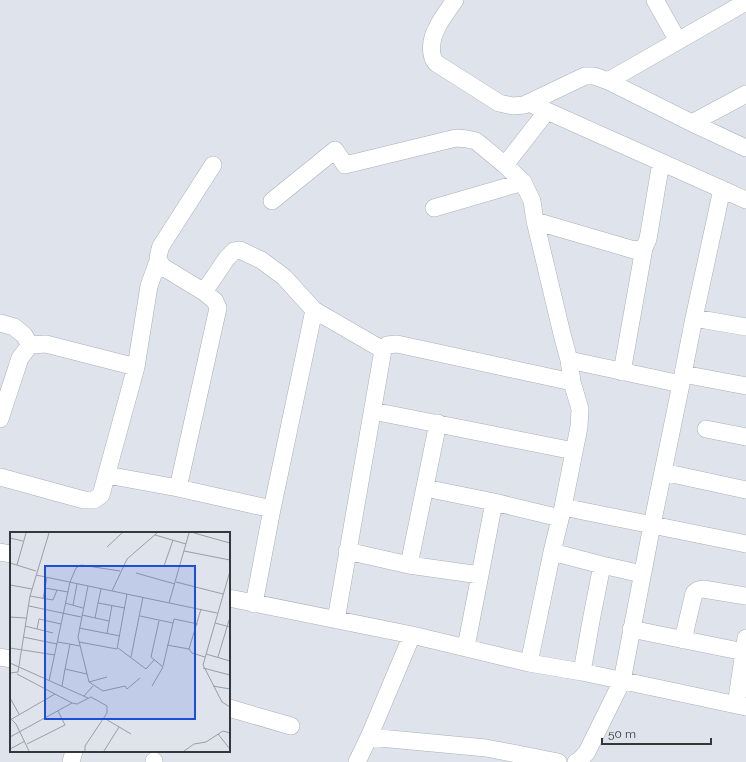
<svg xmlns="http://www.w3.org/2000/svg" width="746" height="762" font-family="Raleway,sans-serif">
	<style>
		.lines { fill: none; stroke-linecap: round; stroke-linejoin: round }
		.minor-casing { stroke: #aaafb7; stroke-width: 18 }
		.minor { stroke: #fff; stroke-width: 17 }
		.inset-road { fill: none; stroke: #9a9ea5; stroke-width: 1 }
		.view { fill: #1d4ed8; fill-opacity: 0.15; stroke: #1d4ed8; stroke-width: 2 }
		.inset-edge { fill: none; stroke: #35373a; stroke-width: 2 }
	</style>
	<rect width="100%" height="100%" fill="#dee3ec"/>
	<g class="lines">
		<g class="minor-casing">
			<path id="minor" d="M 455,0 C 449,9 440,20 436,30 C 431,39 429,55 436,63 L 499,103 L 513,106 L 524,105 L 585,76 L 594,76 L 608,81 L 692,123 L 746,148
				M 655,0 L 678,41
				M 608,81 L 746,2
				M 529,103 L 746,200
				M 692,123 L 746,94
				M 505,165 L 547,111
				M 272,201 L 335,150 L 345,165 L 456,138 L 467,139 L 476,141 L 505,165 L 523,182 L 532,201 L 535,221 L 562,334 L 569,360 L 572,382 L 580,409 L 579,427 L 563,507 L 552,552 L 529,663
				M 434,208 L 523,182
				M 535,221 L 634,250 L 644,248 L 648,239 L 661,162
				M 204,292 L 227,258 L 234,251 L 240,250 L 261,260 L 284,277 L 314,310 L 383,350
				M 694,318 L 746,327
				M 0,323 L 14,327 L 24,335 L 30,345
				M 569,360 L 681,384
				M 622,372 L 644,248
				M 683,374 L 746,386
				M 373,411 L 574,451
				M 0,419 L 20,358 L 30,345 L 46,344 L 136,367
				M 706,429 L 746,437
				M 663,472 L 746,490
				M 107,475 L 178,488 L 272,509
				M 0,477 L 84,500 L 94,500 L 101,495 L 136,367 L 149,286 L 158,261
				M 178,488 L 218,308 L 215,301 L 204,292 L 163,267 C 156,258 158,256 161,246 L 213,165
				M 425,488 L 494,502 L 560,518
				M 563,507 L 746,544
				M 347,551 L 409,565 L 480,575 L 494,502
				M 0,552 L 11,554
				M 552,552 L 602,565 L 642,574
				M 409,565 L 438,423
				M 229,598 L 412,635 L 529,663 L 582,672 L 746,707
				M 254,604 L 272,509 L 314,310
				M 336,620 C 351,530 368,440 383,350 L 387,345 L 397,344 L 572,382
				M 631,629 L 744,652
				M 683,640 L 694,593 L 698,590 L 703,589 L 746,596
				M 466,647 L 480,575
				M 0,657 L 11,659
				M 582,672 L 591,621 L 602,565
				M 736,705 L 746,638
				M 229,708 L 291,726
				M 369,737 L 486,748 L 558,762
				M 71,762 L 74,751
				M 154,762 L 154,761
				M 357,762 L 369,737 L 412,635
				M 576,762 L 579,761 L 587,752 L 622,681 L 652,525 L 681,384 L 694,318 L 722,189"/>
		</g>
		<use href="#minor" class="minor"/>
	</g>
	<g transform="translate(10 532)">
		<rect width="220" height="220" fill="#dee3ec"/>
		<path class="inset-road" d="M 184,1 L 220,11M 145,3 L 176,12M 0,6 L 13,9M 97,15 L 112,1M 174,19 L 220,28M 0,31 L 26,39M 7,33 L 16,1M 154,34 L 163,8M 220,39 L 193,133 L 212,170 L 220,175M 126,41 L 165,52M 26,43 L 207,81M 166,50 L 213,62M 0,53 L 22,57M 78,54 L 68,105 L 79,150 L 93,159 L 115,154 L 117,157 L 130,146M 35,56 L 58,60M 102,59 L 117,27 L 147,1M 20,64 L 43,68 L 47,58M 33,67 L 37,45M 55,71 L 73,76M 88,71 L 91,57M 159,71 L 179,1M 63,73 L 67,52M 19,74 L 71,85M 72,83 L 99,89M 130,84 L 163,91M 0,85 L 16,86M 85,86 L 88,71 L 115,76M 205,91 L 220,95M 15,94 L 43,101M 69,96 L 110,104M 27,97 L 29,87 L 51,92M 97,102 L 102,73M 13,105 L 47,112M 48,110 L 70,114M 69,110 L 107,117 L 117,62M 157,113 L 179,117 L 191,77M 0,116 L 45,123M 108,116 L 136,137 L 144,128M 179,117 L 182,121 L 195,125M 196,122 L 220,129M 121,125 L 133,65M 208,125 L 220,85M 0,131 L 78,166M 153,134 L 164,87 L 188,92M 193,136 L 220,143M 55,137 L 60,112M 0,141 L 8,140 L 20,64 L 39,1M 7,142 L 62,171 L 67,172 L 81,165 L 97,174 L 97,181 L 75,214 L 75,219M 39,149 L 60,50 L 66,36 L 71,33 L 110,39M 79,150 L 97,145M 52,154 L 55,137 L 77,142M 142,154 L 153,135 L 141,125 L 149,89M 203,154 L 220,157M 74,164 L 83,154M 0,166 L 9,182M 0,186 L 6,192 L 19,219M 94,186 L 121,202M 0,188 L 45,162M 208,202 L 220,217M 0,205 L 62,171M 17,212 L 55,193 L 48,179M 0,217 L 15,209M 94,219 L 109,195M 174,219 L 184,212 L 196,210 L 213,199 L 220,201"/>
		<path class="view" d="M 35,34 L 185,34 L 185,187 L 35,187 Z"/>
		<rect width="220" height="220" class="inset-edge"/>
	</g>
	<path d="M602 738v6h109v-6" fill="none" stroke="#35373a" stroke-width="2"/>
	<text x="608" y="738" font-size="12" fill="#35373a" stroke="#dee3ec" stroke-width="3" paint-order="stroke">50 m</text>
</svg>
